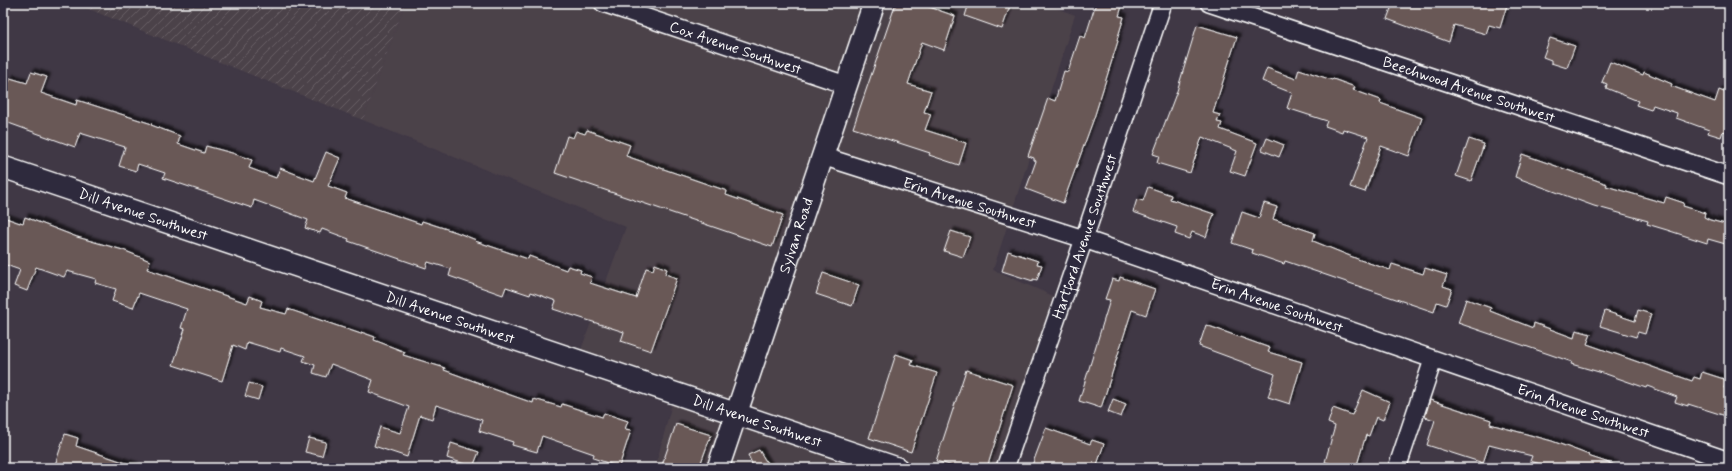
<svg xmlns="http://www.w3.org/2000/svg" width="1732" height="471" font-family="Mynerve,sans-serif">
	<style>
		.built { fill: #4c424a }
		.industrial { fill: url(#industrial-furrows) }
		.building { fill: #695857; stroke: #fff; filter: url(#shadow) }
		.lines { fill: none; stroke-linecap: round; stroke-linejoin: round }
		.minor-casing { stroke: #fff; stroke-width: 20 }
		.major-casing { stroke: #fff; stroke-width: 24 }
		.minor { stroke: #2f2a3d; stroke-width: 17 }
		.major { stroke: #2f2a3d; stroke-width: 21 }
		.labels { text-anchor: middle; stroke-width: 3; stroke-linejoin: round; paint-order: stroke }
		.street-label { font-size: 15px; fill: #fff; stroke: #2f2a3d }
	</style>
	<defs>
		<pattern id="industrial-furrows" width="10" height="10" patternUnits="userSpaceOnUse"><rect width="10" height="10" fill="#4c424a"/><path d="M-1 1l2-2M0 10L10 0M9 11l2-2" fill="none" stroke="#675e65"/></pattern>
		<filter id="shadow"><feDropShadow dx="3.5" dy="-3.5" stdDeviation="1" flood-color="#0009"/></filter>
	</defs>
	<rect width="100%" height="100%" fill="#403845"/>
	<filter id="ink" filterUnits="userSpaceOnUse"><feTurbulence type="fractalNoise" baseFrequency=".025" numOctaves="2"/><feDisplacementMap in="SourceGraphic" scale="8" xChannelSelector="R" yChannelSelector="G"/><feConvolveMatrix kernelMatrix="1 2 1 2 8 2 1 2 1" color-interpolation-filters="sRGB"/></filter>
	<g filter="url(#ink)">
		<path class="built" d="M 405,3 L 1042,3 L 1075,15 L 993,270 L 1053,296 L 1002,468 L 655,468 L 675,392 L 578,358 L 626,227 L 363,120 Z"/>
		<path class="industrial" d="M 74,3 L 405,3 L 363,120 Z"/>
		<path class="building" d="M 896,3 L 918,3 L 955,16 L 944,50 L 922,42 L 908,84 L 931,91 L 924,112 L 931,114 L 925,130 L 966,143 L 959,165 L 929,155 L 930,153 L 853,128 Z
			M 969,3 L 1011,3 L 1002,29 L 965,16 Z
			M 1096,3 L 1123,3 L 1119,16 L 1124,17 L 1117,40 L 1118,41 L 1094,118 L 1063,203 L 1026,189 L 1036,161 L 1034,160 L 1034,158 L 1028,156 L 1048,98 L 1055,101 L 1064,71 L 1068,72 L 1080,36 L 1085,38 Z
			M 1393,3 L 1499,3 L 1507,5 L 1500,28 L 1489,25 L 1486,34 L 1454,25 L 1449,42 L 1387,19 Z
			M 1197,25 L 1237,37 L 1213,113 L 1220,115 L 1217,122 L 1222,123 L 1220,129 L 1257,143 L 1245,176 L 1230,171 L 1237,151 L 1202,137 L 1190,173 L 1157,163 L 1159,156 L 1153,154 L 1177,91 Z
			M 1550,38 L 1575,46 L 1567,68 L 1551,63 L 1551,60 L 1543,57 Z
			M 1610,62 L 1643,75 L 1644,72 L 1672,84 L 1671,86 L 1715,102 L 1719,90 L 1729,94 L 1725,110 L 1729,112 L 1729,133 L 1723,131 L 1721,137 L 1708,133 L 1709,130 L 1676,118 L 1677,113 L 1653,105 L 1651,110 L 1636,105 L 1638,101 L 1606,88 L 1607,84 L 1602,82 Z
			M 1267,68 L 1296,79 L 1299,69 L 1332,80 L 1333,79 L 1355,87 L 1353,90 L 1381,100 L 1380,103 L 1422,118 L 1409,156 L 1381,146 L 1365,192 L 1350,187 L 1368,137 L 1343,129 L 1342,132 L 1325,126 L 1327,121 L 1287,108 L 1292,93 L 1262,81 Z
			M 31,72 L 47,77 L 41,93 L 76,105 L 77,100 L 152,124 L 151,125 L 180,136 L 178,144 L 204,153 L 206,146 L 232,153 L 252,160 L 249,168 L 276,178 L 280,168 L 314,181 L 326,152 L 340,158 L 328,186 L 347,193 L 345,198 L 421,224 L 422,221 L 456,232 L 476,240 L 475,241 L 528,259 L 529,256 L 566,270 L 568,266 L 581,270 L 580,273 L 592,277 L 590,283 L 636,298 L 646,268 L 653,270 L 655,264 L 667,269 L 665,274 L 677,278 L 651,351 L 621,341 L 624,332 L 553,309 L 556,301 L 531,292 L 530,295 L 506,287 L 503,295 L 449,276 L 451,269 L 428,262 L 426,268 L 348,241 L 349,239 L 322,229 L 320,233 L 305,228 L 308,220 L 254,200 L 252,208 L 163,178 L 165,173 L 138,164 L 136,171 L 119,166 L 125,147 L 80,133 L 75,147 L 3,121 L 3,80 L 9,82 L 10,78 L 27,83 Z
			M 587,130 L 630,145 L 626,156 L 727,191 L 726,195 L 783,215 L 772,247 L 555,173 L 567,136 L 573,138 L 576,131 L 585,134 Z
			M 1267,138 L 1284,145 L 1279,157 L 1262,150 Z
			M 1469,139 L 1484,144 L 1471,181 L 1456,176 Z
			M 1522,154 L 1607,184 L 1606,186 L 1664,203 L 1666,197 L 1684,203 L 1683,206 L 1705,213 L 1704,217 L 1710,220 L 1729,225 L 1729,245 L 1708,239 L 1707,243 L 1667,230 L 1647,224 L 1648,221 L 1594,206 L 1515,177 Z
			M 1148,187 L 1171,195 L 1170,199 L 1214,214 L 1206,237 L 1192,232 L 1189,239 L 1175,234 L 1177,227 L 1133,212 L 1137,199 L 1143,201 Z
			M 1264,203 L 1277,207 L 1273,219 L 1315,233 L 1313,241 L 1360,260 L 1390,270 L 1392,264 L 1423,274 L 1425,268 L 1447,275 L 1443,286 L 1452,289 L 1446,305 L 1437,302 L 1434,312 L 1285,261 L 1284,264 L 1252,253 L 1253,250 L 1232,243 L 1242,212 L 1259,218 Z
			M 3,217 L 20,223 L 20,222 L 23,223 L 25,217 L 77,237 L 123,250 L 150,261 L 147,269 L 247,303 L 250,296 L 262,301 L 260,307 L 286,314 L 288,309 L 361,334 L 361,332 L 375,337 L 374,340 L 405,352 L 403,355 L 445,368 L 444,370 L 482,384 L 482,385 L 533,403 L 534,399 L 561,407 L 562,404 L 602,417 L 604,413 L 628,421 L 625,429 L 631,430 L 619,467 L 593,458 L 594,454 L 542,436 L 537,452 L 512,445 L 513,442 L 479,431 L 482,420 L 436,405 L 432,419 L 420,415 L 407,457 L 374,446 L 380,427 L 400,433 L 409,407 L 369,392 L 373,380 L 331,364 L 326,377 L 313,373 L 315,365 L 303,361 L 305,356 L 281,348 L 280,352 L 247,342 L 245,350 L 233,345 L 222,381 L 173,365 L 185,329 L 181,328 L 187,309 L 139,293 L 133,308 L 112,301 L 116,289 L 95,283 L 96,279 L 67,271 L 64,277 L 36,267 L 27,291 L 14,286 L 20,270 L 3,264 Z
			M 951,231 L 970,237 L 963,257 L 944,251 Z
			M 1008,251 L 1038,261 L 1037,264 L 1042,265 L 1037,280 L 1033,279 L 1033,281 L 1002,271 Z
			M 823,273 L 859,285 L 852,306 L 816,294 Z
			M 1120,277 L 1155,289 L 1146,315 L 1132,310 L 1101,408 L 1079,401 L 1110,300 L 1105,299 L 1112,279 L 1119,281 Z
			M 1466,299 L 1491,308 L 1490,311 L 1533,328 L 1534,323 L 1574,338 L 1576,330 L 1591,334 L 1587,344 L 1692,381 L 1694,377 L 1700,379 L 1702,372 L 1727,380 L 1724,388 L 1729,389 L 1729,417 L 1688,404 L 1688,406 L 1675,402 L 1677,397 L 1647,386 L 1646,388 L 1606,374 L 1571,364 L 1572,362 L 1458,323 Z
			M 1638,310 L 1651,314 L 1645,334 L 1638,332 L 1636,337 L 1600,326 L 1605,311 L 1635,321 Z
			M 1206,325 L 1270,348 L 1268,352 L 1302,362 L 1290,404 L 1268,397 L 1275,374 L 1199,346 Z
			M 896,354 L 913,360 L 911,365 L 937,373 L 911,452 L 869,438 Z
			M 966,370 L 1013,385 L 987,468 L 960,468 L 936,461 Z
			M 249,383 L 262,387 L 258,400 L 245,396 Z
			M 1363,390 L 1390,402 L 1383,420 L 1376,417 L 1369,436 L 1366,435 L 1356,468 L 1346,468 L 1325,462 L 1335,426 L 1328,423 L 1333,408 L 1352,415 Z
			M 1113,399 L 1126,404 L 1121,417 L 1108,412 Z
			M 1430,400 L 1491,420 L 1490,424 L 1552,441 L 1589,455 L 1588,456 L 1615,465 L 1615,468 L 1554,468 L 1530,461 L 1532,456 L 1489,445 L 1483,463 L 1427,445 L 1435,420 L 1425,417 Z
			M 676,424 L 711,435 L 699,468 L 661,468 Z
			M 1046,428 L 1090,444 L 1092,440 L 1104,444 L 1096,468 L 1031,468 Z
			M 65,434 L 78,438 L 76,446 L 135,466 L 135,468 L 54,468 Z
			M 309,438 L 326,442 L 322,456 L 305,452 Z
			M 451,443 L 479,452 L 473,467 L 447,458 Z
			M 759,450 L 770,468 L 754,468 L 748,455 Z"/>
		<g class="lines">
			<g class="minor-casing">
				<g id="minor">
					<path id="s1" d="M 603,3 L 846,85"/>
					<path id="s2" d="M 1209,3 L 1729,176"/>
					<path id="s3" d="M 822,156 L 1084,239 L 1729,461"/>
					<path id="s4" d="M 1005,468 L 1084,239 L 1163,3"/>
					<path d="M 1397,468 L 1433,360"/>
				</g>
			</g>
			<g class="major-casing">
				<g id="major">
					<path id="s5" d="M 3,167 L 897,468"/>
					<path id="s6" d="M 718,468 L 874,3"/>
				</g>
			</g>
			<use href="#minor" class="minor"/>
			<use href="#major" class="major"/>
		</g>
	</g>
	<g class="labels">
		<g class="street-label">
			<text dy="5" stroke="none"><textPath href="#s1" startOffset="140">Cox Avenue Southwest</textPath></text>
			<text dy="5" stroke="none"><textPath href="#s2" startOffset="274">Beechwood Avenue Southwest</textPath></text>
			<text dy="5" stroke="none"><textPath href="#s3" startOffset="155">Erin Avenue Southwest</textPath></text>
			<text dy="5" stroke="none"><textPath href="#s5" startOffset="148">Dill Avenue Southwest</textPath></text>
			<text dy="5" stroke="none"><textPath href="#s6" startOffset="245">Sylvan Road</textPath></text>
			<text dy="5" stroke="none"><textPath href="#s4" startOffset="245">Hartford Avenue Southwest</textPath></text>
			<text dy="5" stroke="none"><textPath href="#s3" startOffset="479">Erin Avenue Southwest</textPath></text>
			<text dy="5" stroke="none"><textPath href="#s5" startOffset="472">Dill Avenue Southwest</textPath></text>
			<text dy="5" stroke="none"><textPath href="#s3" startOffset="803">Erin Avenue Southwest</textPath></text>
			<text dy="5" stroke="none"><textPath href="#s5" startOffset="796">Dill Avenue Southwest</textPath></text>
		</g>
	</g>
	<rect width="1732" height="471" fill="none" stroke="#2f2a3d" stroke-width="16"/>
	<rect x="8" y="8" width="1716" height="455" fill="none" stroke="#fff" stroke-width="1.5" filter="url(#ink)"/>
</svg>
